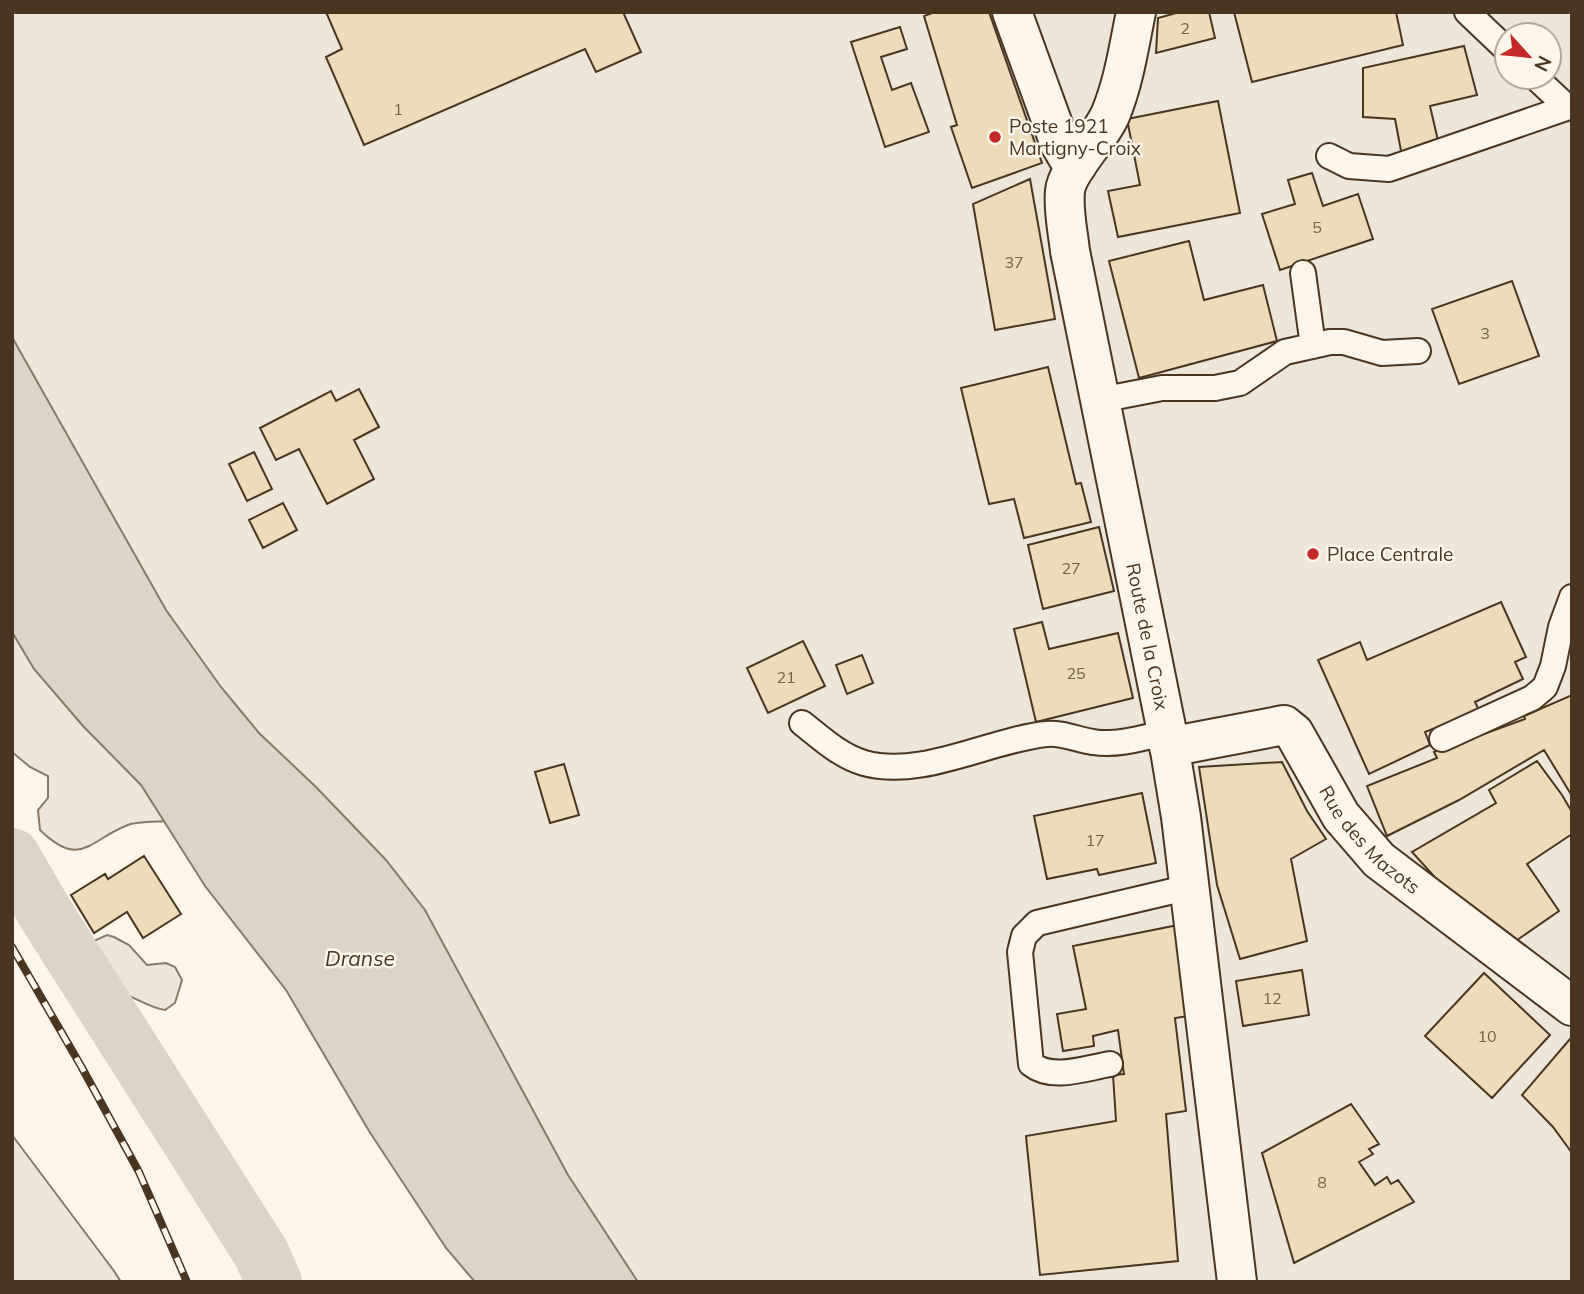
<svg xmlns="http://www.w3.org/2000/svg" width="1584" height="1294" font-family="Mulish,sans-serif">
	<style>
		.green { fill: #ede6d9; stroke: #887966; stroke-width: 2; fill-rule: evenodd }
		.water { fill: #dcd4c6; stroke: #887966; stroke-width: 2 }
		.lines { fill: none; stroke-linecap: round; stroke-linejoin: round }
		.canal { stroke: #dcd4c6; stroke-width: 56 }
		.building { fill: #ecdcbc; stroke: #4a3520; stroke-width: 2 }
		.service-casing { stroke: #4a3520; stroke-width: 28 }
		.minor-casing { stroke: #4a3520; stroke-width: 42 }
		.service { stroke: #fbf6e9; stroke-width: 24 }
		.minor { stroke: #fbf6e9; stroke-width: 38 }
		.rail-casing { stroke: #4a3520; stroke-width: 8 }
		.rail { stroke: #fbf6e9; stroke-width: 5; stroke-dasharray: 16; stroke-linecap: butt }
		.poi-dot { fill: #c62828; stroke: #fbf6e9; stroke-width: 2.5 }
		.labels { text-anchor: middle; stroke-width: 5; stroke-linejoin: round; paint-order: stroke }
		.number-label { font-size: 16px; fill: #725f47 }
		.poi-label { font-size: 19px; fill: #4a3520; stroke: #fbf6e9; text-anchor: start }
		.street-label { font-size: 19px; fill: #4a3520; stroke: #fbf6e9 }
		.water-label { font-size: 21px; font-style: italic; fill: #4a3520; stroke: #fbf6e9 }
	</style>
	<rect width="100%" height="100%" fill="#fbf6e9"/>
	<path class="green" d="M 12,12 L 1572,12 L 1572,1282 L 567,1282 L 12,457 ZM 1507,35 L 1549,35 L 1549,77 L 1507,77 Z
		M 12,555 L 194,821 C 178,822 141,820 128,825 C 90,839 81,870 40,830 L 38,810 L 48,798 L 48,776 L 30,767 L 12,752 Z
		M 12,847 L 33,878 L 48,908 L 60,918 L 71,937 L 94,941 L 107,935 L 114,937 L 129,945 L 147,965 L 166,963 L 175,967 L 182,980 L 175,1003 L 165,1010 C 145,1007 132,993 113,992 L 103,1020 L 98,1025 L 91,1023 L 84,1017 L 63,962 L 27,911 L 12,883 Z
		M 12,1135 L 114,1271 L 121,1282 L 12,1282 Z"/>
	<path class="water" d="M 12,337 L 166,610 L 221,687 L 259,733 L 316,787 L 386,860 L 425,910 L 568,1175 L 638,1282 L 475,1282 L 446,1248 L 369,1131 L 286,990 L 205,886 L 141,785 L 83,726 L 34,669 L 12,632 Z"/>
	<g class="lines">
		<path class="canal" d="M 12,856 L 45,913 L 261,1253 L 274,1282"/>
	</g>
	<path class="building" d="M 326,12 L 623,12 L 641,52 L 596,72 L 585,49 L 364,145 L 326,57 L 342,49 Z
		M 935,12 L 989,12 L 1042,163 L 972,188 L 951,127 L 957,125 L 924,16 Z
		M 1180,12 L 1209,12 L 1215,38 L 1156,53 L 1158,18 Z
		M 1234,12 L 1396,12 L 1403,45 L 1252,82 Z
		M 900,27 L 907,49 L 881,57 L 892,90 L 911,83 L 929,132 L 885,147 L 851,42 Z
		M 1464,46 L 1477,95 L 1430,106 L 1439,145 L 1402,156 L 1395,119 L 1363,117 L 1363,68 Z
		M 1218,101 L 1240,213 L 1118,237 L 1108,191 L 1140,185 L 1127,119 Z
		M 1312,173 L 1323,206 L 1358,194 L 1373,239 L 1280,270 L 1262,214 L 1295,204 L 1288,180 Z
		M 1030,179 L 1055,319 L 995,330 L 973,204 Z
		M 1189,241 L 1204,300 L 1263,285 L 1277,341 L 1139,378 L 1109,261 Z
		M 1512,281 L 1539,356 L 1459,384 L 1432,309 Z
		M 1048,367 L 1076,484 L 1081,483 L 1091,522 L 1024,538 L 1014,499 L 989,504 L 961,388 Z
		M 359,389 L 379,427 L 354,440 L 374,479 L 327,504 L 299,449 L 276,460 L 260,428 L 331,391 L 336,401 Z
		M 254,452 L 272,489 L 247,501 L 229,464 Z
		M 283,503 L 297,530 L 263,548 L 249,520 Z
		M 1099,527 L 1114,591 L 1043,609 L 1028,545 Z
		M 1501,602 L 1526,657 L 1515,662 L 1523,679 L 1475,702 L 1479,710 L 1425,732 L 1430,745 L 1369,774 L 1318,660 L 1360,642 L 1367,660 Z
		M 1042,622 L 1049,649 L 1118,633 L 1133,698 L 1036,722 L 1014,629 Z
		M 803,641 L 825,686 L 768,713 L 747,668 Z
		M 862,655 L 873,683 L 847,694 L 836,665 Z
		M 1572,695 L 1572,796 L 1544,750 L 1459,800 L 1387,836 L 1367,786 L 1437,758 L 1434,752 L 1525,719 L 1524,716 Z
		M 1537,761 L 1562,795 L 1572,812 L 1572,834 L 1527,864 L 1559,911 L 1507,947 L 1450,894 L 1412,852 L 1496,803 L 1489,790 Z
		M 1282,762 L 1307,811 L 1326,839 L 1291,859 L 1307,941 L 1240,959 L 1217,885 L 1199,767 Z
		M 564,764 L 579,815 L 550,823 L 535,772 Z
		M 1142,793 L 1156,863 L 1099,875 L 1097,869 L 1047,879 L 1034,816 Z
		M 144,856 L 181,914 L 143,938 L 127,912 L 94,933 L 71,895 L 105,874 L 108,879 Z
		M 1183,924 L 1195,1015 L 1175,1018 L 1186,1111 L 1166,1114 L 1178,1261 L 1040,1275 L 1026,1136 L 1116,1121 L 1113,1075 L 1124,1074 L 1118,1030 L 1093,1036 L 1094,1046 L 1063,1051 L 1057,1014 L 1086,1009 L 1073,946 Z
		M 1302,970 L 1309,1015 L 1243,1026 L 1236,981 Z
		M 1484,973 L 1550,1035 L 1492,1098 L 1425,1036 Z
		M 1570,1039 L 1572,1041 L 1572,1153 L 1553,1127 L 1522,1095 Z
		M 1351,1104 L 1379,1144 L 1369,1149 L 1373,1154 L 1359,1162 L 1375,1185 L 1387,1177 L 1391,1184 L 1398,1180 L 1414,1202 L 1294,1263 L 1262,1153 Z"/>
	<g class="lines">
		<g class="service-casing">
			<path id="service" d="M 1467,12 L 1507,50
				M 1535,77 L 1567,107
				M 1329,156 L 1349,166 L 1389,169 L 1572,106
				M 1303,273 L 1313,346
				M 1100,400 L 1162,388 L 1215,388 L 1240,383 L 1285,352 L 1330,342 L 1344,342 L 1382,353 L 1418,351
				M 802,723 C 821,738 840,756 864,763 C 922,779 989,740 1046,734 C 1061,732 1078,740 1093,742 C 1118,746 1142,738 1167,732
				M 1442,739 L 1532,698 L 1545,687 L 1553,666 L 1561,627 L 1572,597
				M 1110,1064 C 1086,1068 1052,1081 1031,1064 L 1020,952 L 1024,936 L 1037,923 L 1190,887"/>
		</g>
		<g class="minor-casing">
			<g id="minor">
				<path d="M 1012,12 L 1060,144 L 1067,156 L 1077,165"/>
				<path id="s1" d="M 1136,12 C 1129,46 1124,81 1111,113 C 1101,138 1067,169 1065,191 C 1063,211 1068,232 1070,251 L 1167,732 L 1181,817 L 1237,1282"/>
				<path id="s2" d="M 1169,747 L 1284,725 L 1294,733 L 1341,816 L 1379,860 L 1572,1006"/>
			</g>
		</g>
		<use href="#service" class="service"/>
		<use href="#minor" class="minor"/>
		<g class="rail-casing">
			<path id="rail" d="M 12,947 L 81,1066 L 139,1172 L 187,1282"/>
		</g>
		<use href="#rail" class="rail"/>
	</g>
	<g class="poi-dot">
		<circle cx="995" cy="137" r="7"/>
		<circle cx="1313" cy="554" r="7"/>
	</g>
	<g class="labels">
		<g class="number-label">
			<text x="1185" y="34">2</text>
			<text x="398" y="115">1</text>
			<text x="1317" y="233">5</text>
			<text x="1014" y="268">37</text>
			<text x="1485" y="339">3</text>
			<text x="1071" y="574">27</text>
			<text x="1076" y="679">25</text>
			<text x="786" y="683">21</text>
			<text x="1095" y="846">17</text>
			<text x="1272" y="1004">12</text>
			<text x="1487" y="1042">10</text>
			<text x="1322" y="1188">8</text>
		</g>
		<g class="poi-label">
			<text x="1009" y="133">Poste 1921<tspan x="1009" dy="22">Martigny-Croix</tspan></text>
			<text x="1327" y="561">Place Centrale</text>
		</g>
		<g class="street-label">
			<text dy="7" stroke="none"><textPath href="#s1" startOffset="649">Route de la Croix</textPath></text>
			<text dy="7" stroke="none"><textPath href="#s2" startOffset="262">Rue des Mazots</textPath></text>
		</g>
		<g class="water-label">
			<text x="360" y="966">Dranse</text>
		</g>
	</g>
	<rect width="1584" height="1294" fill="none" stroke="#4a3520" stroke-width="28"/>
	<g transform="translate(1528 56) rotate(117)"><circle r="33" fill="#fbf6e9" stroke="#b4a999" stroke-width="2"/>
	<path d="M0-5L12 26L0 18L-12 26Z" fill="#c62828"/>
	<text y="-10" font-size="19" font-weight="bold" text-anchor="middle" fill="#4a3520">N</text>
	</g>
</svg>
